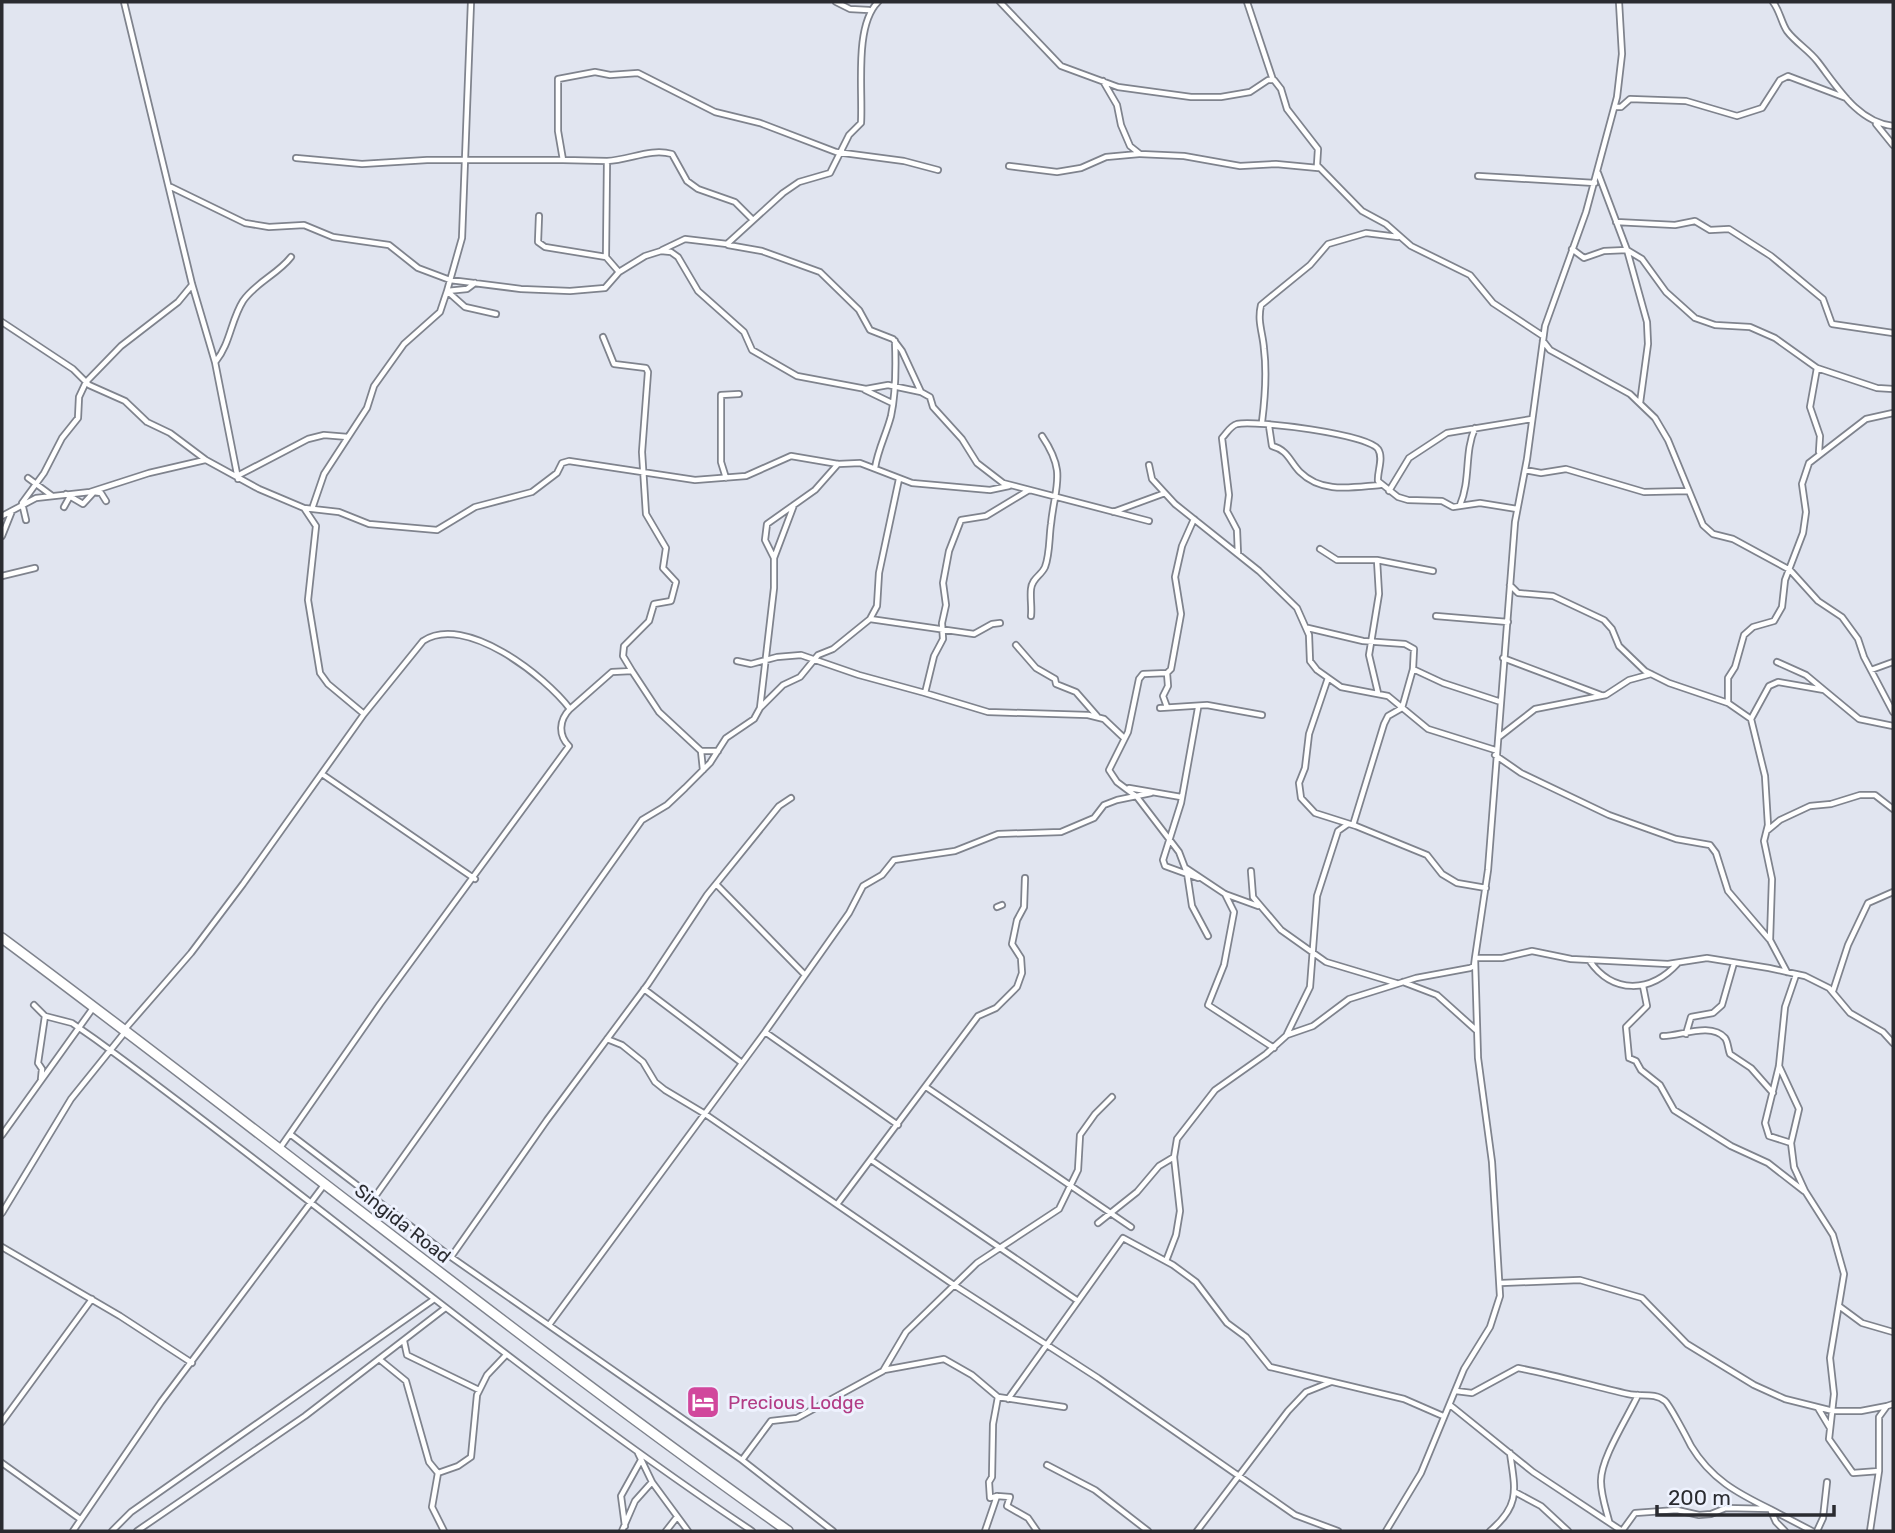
<svg xmlns="http://www.w3.org/2000/svg" width="1895" height="1533" font-family="Rubik,sans-serif">
	<style>
		.lines { fill: none; stroke-linecap: round; stroke-linejoin: round }
		.street-casing { stroke: #7f838d; stroke-width: 8 }
		.highway-casing { stroke: #7f838d; stroke-width: 12 }
		.street { stroke: #fff; stroke-width: 4.5 }
		.highway { stroke: #fff; stroke-width: 9 }
		.labels { text-anchor: middle; stroke-width: 6; stroke-linejoin: round; paint-order: stroke }
		.street-label { font-size: 19px; fill: #2a2b30; stroke: #eef2fe }
		.hotel-label { font-size: 19px; fill: #b23c85; stroke: #eef2fe; text-anchor: start }
	</style>
	<rect width="100%" height="100%" fill="#e1e5f0"/>
	<g class="lines">
		<g class="street-casing">
			<path id="street" d="M 124,2 L 192,284 L 215,362 L 238,479
				M 471,2 L 462,238 L 447,291 L 465,307 L 496,314
				M 836,2 L 850,9 L 869,10
				M 1000,2 L 1061,66 L 1118,87 L 1191,97 L 1221,97 L 1250,92 L 1268,80 L 1274,80 L 1281,89 L 1287,109 L 1318,149 L 1317,165 L 1362,211 L 1386,224 L 1411,246 L 1470,275 L 1493,303 L 1543,336
				M 1247,2 L 1273,80
				M 1773,2 C 1780,11 1781,22 1787,31 C 1796,43 1809,50 1818,62 C 1838,88 1858,122 1893,126
				M 1103,81 L 1117,105 L 1121,125 L 1130,146 L 1140,154 L 1184,156 L 1240,166 L 1276,164 L 1318,168
				M 1615,107 L 1621,107 L 1630,99 L 1686,101 L 1737,116 L 1762,108 L 1780,80 L 1788,76 L 1846,98
				M 1876,124 L 1893,145
				M 296,158 L 362,164 L 427,160 L 563,160
				M 607,161 C 630,160 650,148 672,154 L 687,181 L 698,189 L 735,202 L 752,219
				M 1009,166 L 1057,172 L 1081,168 L 1106,157 L 1139,154
				M 1598,173 L 1627,250 L 1647,322 L 1648,344 L 1640,403
				M 1478,176 L 1595,183
				M 171,187 L 245,223 L 269,227 L 304,225 L 333,237 L 389,245 L 418,268 L 450,280 L 521,289 L 570,291 L 605,288 L 619,272 L 645,256 L 661,251 L 671,252 L 678,257 L 698,291 L 744,332 L 752,350 L 797,376 L 866,389 L 888,385 L 921,392 L 930,397 L 933,407 L 962,439 L 977,463 L 1003,483 L 1149,521
				M 539,216 L 538,242 L 545,247 L 606,257
				M 1616,222 L 1675,225 L 1695,221 L 1710,230 L 1729,229 L 1771,256 L 1823,299 L 1832,324 L 1893,333
				M 728,245 L 762,251 L 820,272 L 859,310 L 870,330 L 893,339 L 902,351 L 921,392
				M 1572,249 L 1584,258 L 1604,251 L 1627,250 L 1642,259 L 1666,292 L 1695,318 L 1715,325 L 1750,327 L 1775,338 L 1817,368 L 1877,388 L 1893,389
				M 662,250 L 685,239 L 727,244 L 783,193 L 799,182 L 830,173 L 849,135 L 861,123 C 863,90 854,26 878,2
				M 619,272 L 606,257 L 607,161 L 563,160 L 558,131 L 558,79 L 595,72 L 610,75 L 638,73 L 715,112 L 760,123 L 836,152 L 904,161 L 938,170
				M 2,322 L 73,369 L 89,385 L 125,401 L 147,422 L 170,433 L 206,460 L 259,489 L 304,508 L 316,526 L 308,600 L 320,673 L 328,684 L 364,714 L 243,884 L 191,953 L 125,1029
				M 603,337 L 614,364 L 646,368 L 648,372 L 642,452 L 646,514 L 666,548 L 663,568 L 676,582 L 671,601 L 654,604 L 649,621 L 624,646 L 623,656 L 632,671
				M 1543,341 L 1550,350 L 1630,394 L 1655,418 L 1668,440 L 1703,525 L 1713,534 L 1733,539 L 1790,570 L 1818,601 L 1842,617 L 1858,639 L 1864,657 L 1893,712
				M 216,361 C 230,344 231,320 243,301 C 255,283 278,274 291,257
				M 1817,368 L 1810,407 L 1820,436 L 1819,452
				M 865,390 L 892,403
				M 1262,422 C 1265,398 1267,373 1264,349 C 1263,333 1257,322 1261,305 L 1310,265 L 1328,244 L 1366,233 L 1398,237
				M 1269,426 L 1272,446 C 1288,450 1290,462 1300,472 C 1322,494 1353,487 1380,485
				M 1149,465 L 1152,479 L 1175,504 L 1259,571 L 1297,608 L 1309,635 L 1310,661 L 1317,670 L 1341,687 L 1388,696 L 1428,729 L 1495,750
				M 875,468 C 878,449 886,435 891,416 C 896,393 896,366 895,341
				M 1525,470 L 1541,473 L 1566,469 L 1644,492 L 1688,491
				M 239,475 L 308,439 L 324,435 L 348,437
				M 28,478 L 51,495
				M 726,478 L 721,462 L 721,395 L 739,394
				M 1389,491 L 1409,458 L 1447,433 L 1532,419
				M 101,493 L 106,501
				M 66,494 L 83,504 L 94,492 L 101,493
				M 1460,505 C 1471,479 1464,453 1475,428
				M 313,506 L 324,474 L 367,408 L 374,386 L 404,344 L 440,312 L 447,291 L 467,289 L 475,283
				M 64,507 L 69,498
				M 304,508 L 339,512 L 369,524 L 437,530 L 475,507 L 532,492 L 557,473 L 562,463 L 569,461 L 695,480 L 746,476 L 791,456 L 838,464 L 860,463 L 912,483 L 990,490 L 1009,486
				M 1113,512 L 1165,493
				M 2,516 L 36,498 L 90,492 L 149,473 L 205,460
				M 1194,519 L 1182,546 L 1175,577 L 1181,614 L 1171,669 L 1167,673 L 1143,674 L 1139,679 L 1128,732 L 1109,770 L 1117,782 L 1137,797 L 1179,852 L 1187,873 L 1192,906 L 1208,936
				M 26,520 L 22,503 L 44,473 L 62,438 L 78,418 L 79,397 L 86,382 L 121,346 L 178,302 L 192,285
				M 2,536 L 12,511
				M 1320,549 L 1337,560 L 1377,560 L 1433,571
				M 1238,554 L 1237,530 L 1227,511 L 1229,495 L 1222,438 C 1227,433 1230,426 1237,424 C 1256,420 1367,434 1378,449 C 1384,458 1377,472 1378,481 L 1398,497 L 1408,500 L 1442,501 L 1453,507 L 1480,503 L 1517,509
				M 774,558 L 794,505
				M 1377,560 L 1379,594 L 1369,655 L 1378,693
				M 2,576 L 35,568
				M 1510,585 L 1518,593 L 1553,596 L 1604,620 L 1612,629 L 1619,646 L 1645,671 L 1669,683 L 1728,703 L 1751,719 L 1765,776 L 1768,825 L 1764,841 L 1772,879 L 1770,940 L 1787,972
				M 1031,616 C 1032,607 1030,598 1031,589 C 1032,578 1041,576 1045,567 C 1050,554 1049,537 1051,524 C 1055,485 1067,473 1042,436
				M 1436,616 L 1508,622
				M 870,619 L 974,634 L 992,624 L 1000,623
				M 1308,628 L 1363,641 L 1405,644 L 1414,649 L 1413,669 L 1402,708 L 1388,716 L 1384,724 L 1353,825
				M 1016,645 L 1036,668 L 1055,679 L 1056,684 L 1076,692 L 1097,716
				M 1503,658 L 1601,695
				M 737,661 L 751,664 L 777,657 L 801,655 L 859,675 L 925,693 L 934,656 L 943,639 L 942,623 L 946,605 L 943,583 L 949,551 L 961,520 L 986,516 L 1029,490
				M 1777,662 L 1806,675 L 1824,690
				M 1413,669 L 1443,683 L 1501,702
				M 1871,670 L 1893,662
				M 1167,673 L 1168,686 L 1163,696 L 1167,707
				M 1328,678 L 1309,734 L 1305,768 L 1299,783 L 1301,798 L 1315,813 L 1356,826 L 1427,855 L 1442,874 L 1457,883 L 1486,888
				M 925,693 L 988,712 L 1088,715 L 1104,719 L 1124,738
				M 1728,703 L 1728,678 L 1735,667 L 1744,635 L 1753,627 L 1774,621 L 1782,607 L 1785,580 L 1803,533 L 1806,512 L 1802,484 L 1809,463 L 1866,419 L 1893,413
				M 760,708 L 783,685 L 800,677 L 818,655 L 833,649 L 870,619 L 877,606 L 879,573 L 899,479
				M 1160,708 L 1207,705 L 1262,715
				M 1198,708 L 1181,803 L 1163,860 L 1165,866 L 1198,878
				M 570,709 L 612,672 L 632,671 L 659,712 L 701,751 L 703,770
				M 1751,719 L 1769,686 L 1778,682 L 1824,690 L 1859,719 L 1893,726
				M 1499,737 L 1535,709 L 1606,695 L 1629,680 L 1651,674
				M 702,751 L 718,751
				M 1495,755 L 1521,773 L 1609,815 L 1676,839 L 1710,845 L 1716,853 L 1728,891 L 1769,939
				M 322,774 L 475,879
				M 1129,788 L 1181,797
				M 1768,830 L 1780,820 L 1810,806 L 1831,804 L 1860,795 L 1875,795 L 1893,809
				M 1186,868 L 1225,894 L 1258,906
				M 1251,871 L 1253,897 L 1281,930 L 1326,962 L 1396,983
				M 716,884 L 805,975
				M 1225,894 L 1234,912 L 1224,965 L 1208,1005 L 1274,1048
				M 997,907 L 1002,905
				M 1589,960 C 1613,995 1651,993 1678,963
				M 1403,982 L 1437,995 L 1476,1030
				M 1643,986 L 1647,1006 L 1626,1027 L 1629,1058 L 1636,1061 L 1641,1070 L 1660,1085 L 1674,1110 L 1731,1146 L 1768,1163 L 1804,1191
				M 644,989 L 742,1063
				M 1833,991 L 1848,945 L 1868,903 L 1893,892
				M 34,1005 L 45,1016 L 38,1063 L 42,1069 L 41,1079
				M 45,1016 L 72,1023 L 95,1039 C 316,1200 524,1379 752,1531
				M 765,1032 L 898,1125
				M 1287,1034 L 1310,987 L 1317,896 L 1338,831 L 1348,824
				M 1686,1034 L 1691,1017 L 1713,1013 L 1722,1005 L 1734,963
				M 1663,1036 C 1681,1036 1711,1022 1725,1038 C 1728,1042 1728,1049 1730,1054 L 1751,1068 L 1773,1093
				M 607,1039 L 622,1045 L 643,1062 L 655,1082 L 665,1090 L 705,1114 L 954,1285 L 1098,1378 L 1295,1515 L 1338,1531
				M 1779,1066 L 1799,1109 L 1791,1143 L 1794,1167 L 1805,1191 L 1833,1235 L 1844,1274 L 1830,1358 L 1834,1394 L 1829,1439 L 1853,1473 L 1879,1471
				M 926,1087 L 1131,1227
				M 290,1134 L 451,1257 L 742,1460 L 833,1531
				M 2,1135 L 93,1008
				M 1791,1143 L 1769,1136 L 1765,1123 L 1779,1066 L 1785,1007 L 1796,975
				M 280,1148 L 380,1004 L 569,746 C 558,735 559,720 570,709 C 545,676 465,613 423,641 L 364,714
				M 871,1160 L 1078,1301
				M 374,1198 L 642,820 L 667,805 L 685,788 L 710,763 L 726,738 L 754,719 L 760,708 L 774,588 L 774,558 L 765,540 L 767,524 L 815,490 L 838,464
				M 838,1203 L 978,1016 L 996,1008 L 1017,987 L 1022,973 L 1021,958 L 1012,944 L 1017,920 L 1024,907 L 1025,878
				M 2,1213 L 71,1099 L 125,1032
				M 1098,1223 L 1137,1192 L 1159,1166 L 1174,1157
				M 2,1247 L 120,1316 L 192,1363
				M 451,1257 L 547,1120 L 648,984 L 707,895 L 779,806 L 791,798
				M 1166,1261 L 1176,1235 L 1180,1211 L 1174,1157 L 1177,1139 L 1215,1090 L 1266,1054 L 1287,1035 L 1313,1026 L 1349,999 L 1416,978 L 1470,968 L 1474,966 L 1475,958 L 1502,958 L 1532,951 L 1571,959 L 1668,964 L 1707,958 L 1769,968 L 1805,976 L 1829,988 L 1850,1013 L 1883,1032 L 1893,1043
				M 1501,1283 L 1580,1280 L 1642,1298 L 1687,1344 L 1754,1385 L 1785,1399 L 1833,1411 L 1861,1411 L 1887,1406
				M 1839,1306 L 1862,1323 L 1893,1332
				M 549,1325 L 765,1032 L 849,913 L 863,886 L 882,875 L 894,860 L 955,851 L 998,834 L 1061,832 L 1094,818 L 1104,805 L 1117,800 L 1151,793
				M 404,1341 L 407,1355 L 479,1390
				M 379,1359 L 406,1381 L 429,1462 L 438,1473
				M 884,1370 L 944,1359 L 972,1375 L 998,1397 L 1064,1407
				M 1456,1391 L 1472,1393 L 1518,1368 C 1555,1375 1592,1386 1628,1394 C 1640,1397 1655,1392 1665,1401 C 1669,1404 1687,1438 1691,1446 C 1711,1479 1737,1493 1770,1509
				M 1008,1399 L 1123,1238 L 1173,1265 L 1196,1282 L 1227,1323 L 1246,1337 L 1270,1367 L 1404,1399 L 1443,1416
				M 1450,1405 L 1533,1472 L 1622,1531
				M 1818,1408 L 1830,1428
				M 2,1422 L 92,1299
				M 638,1453 L 652,1482 L 688,1531
				M 742,1460 L 771,1421 L 797,1418 L 883,1371 L 906,1332 L 977,1263 L 1059,1209 L 1078,1170 L 1080,1135 L 1095,1114 L 1112,1097
				M 2,1463 L 80,1519
				M 1047,1465 L 1095,1490 L 1148,1531
				M 438,1473 L 458,1466 L 471,1457 L 477,1395 L 487,1375 L 506,1355
				M 438,1473 L 432,1507 L 444,1531
				M 1515,1492 L 1541,1506 L 1568,1531
				M 997,1496 L 1010,1497 L 1007,1506 L 1028,1518 L 1037,1531
				M 1771,1511 L 1776,1522 L 1785,1531
				M 1609,1521 C 1606,1509 1601,1495 1601,1482 C 1600,1459 1628,1417 1638,1395
				M 625,1526 L 621,1496 L 641,1460
				M 73,1531 L 161,1402 L 324,1185
				M 112,1531 L 131,1512 L 433,1300
				M 137,1531 L 305,1416 L 444,1309
				M 622,1531 L 635,1501 L 652,1482
				M 666,1531 L 677,1517
				M 985,1531 L 997,1496 L 990,1498 L 989,1482 L 992,1477 L 993,1424 L 998,1397
				M 1197,1531 L 1288,1411 L 1306,1392 L 1331,1382
				M 1386,1531 L 1421,1473 L 1464,1369 L 1490,1327 L 1500,1296 L 1492,1162 L 1478,1058 L 1475,958 L 1488,870 L 1515,522 L 1527,459 L 1545,326 L 1586,212 L 1617,97 L 1622,54 L 1619,2
				M 1490,1531 C 1521,1505 1515,1489 1510,1453
				M 1622,1531 L 1635,1513 L 1677,1510 L 1699,1515 L 1711,1514 L 1726,1508 L 1770,1509 L 1812,1531
				M 1817,1531 L 1823,1518 L 1827,1482
				M 1870,1531 L 1879,1471 L 1879,1417 L 1887,1406 L 1893,1404"/>
		</g>
		<g class="highway-casing">
			<path id="highway" d="M 2,938 C 264,1133 520,1341 788,1531"/>
		</g>
		<use href="#street" class="street"/>
		<use href="#highway" class="highway"/>
	</g>
	<defs>
		<g id="hotel-square" transform="scale(1.75)"><rect x="-9" y="-9" width="18" height="18" rx="4" fill="#d1479c" stroke="#eef2fe"/><path d="M-6-4.5h1.5V1H6V5H4.5V3h-9V5H-6ZM-4 0a1.8 1.8 0 1 1 3.6 0ZM.5 0V-2.5h3Q6-2.5 6 0Z" fill="#fff"/></g>
	</defs>
	<g fill-rule="evenodd">
		<use href="#hotel-square" x="703" y="1402"/>
	</g>
	<g class="labels">
		<g class="street-label">
			<text transform="translate(403 1223) rotate(38)" y="7">Singida Road</text>
		</g>
		<g class="hotel-label">
			<text x="728" y="1409">Precious Lodge</text>
		</g>
	</g>
	<rect width="1895" height="1533" fill="none" stroke="#2a2b30" stroke-width="7"/>
	<path d="M1657 1505v10h177v-10" fill="none" stroke="#2a2b30" stroke-width="3.5"/>
	<text x="1668" y="1505" font-size="21" fill="#2a2b30" stroke="#eef2fe" stroke-width="5" paint-order="stroke">200 m</text>
</svg>
